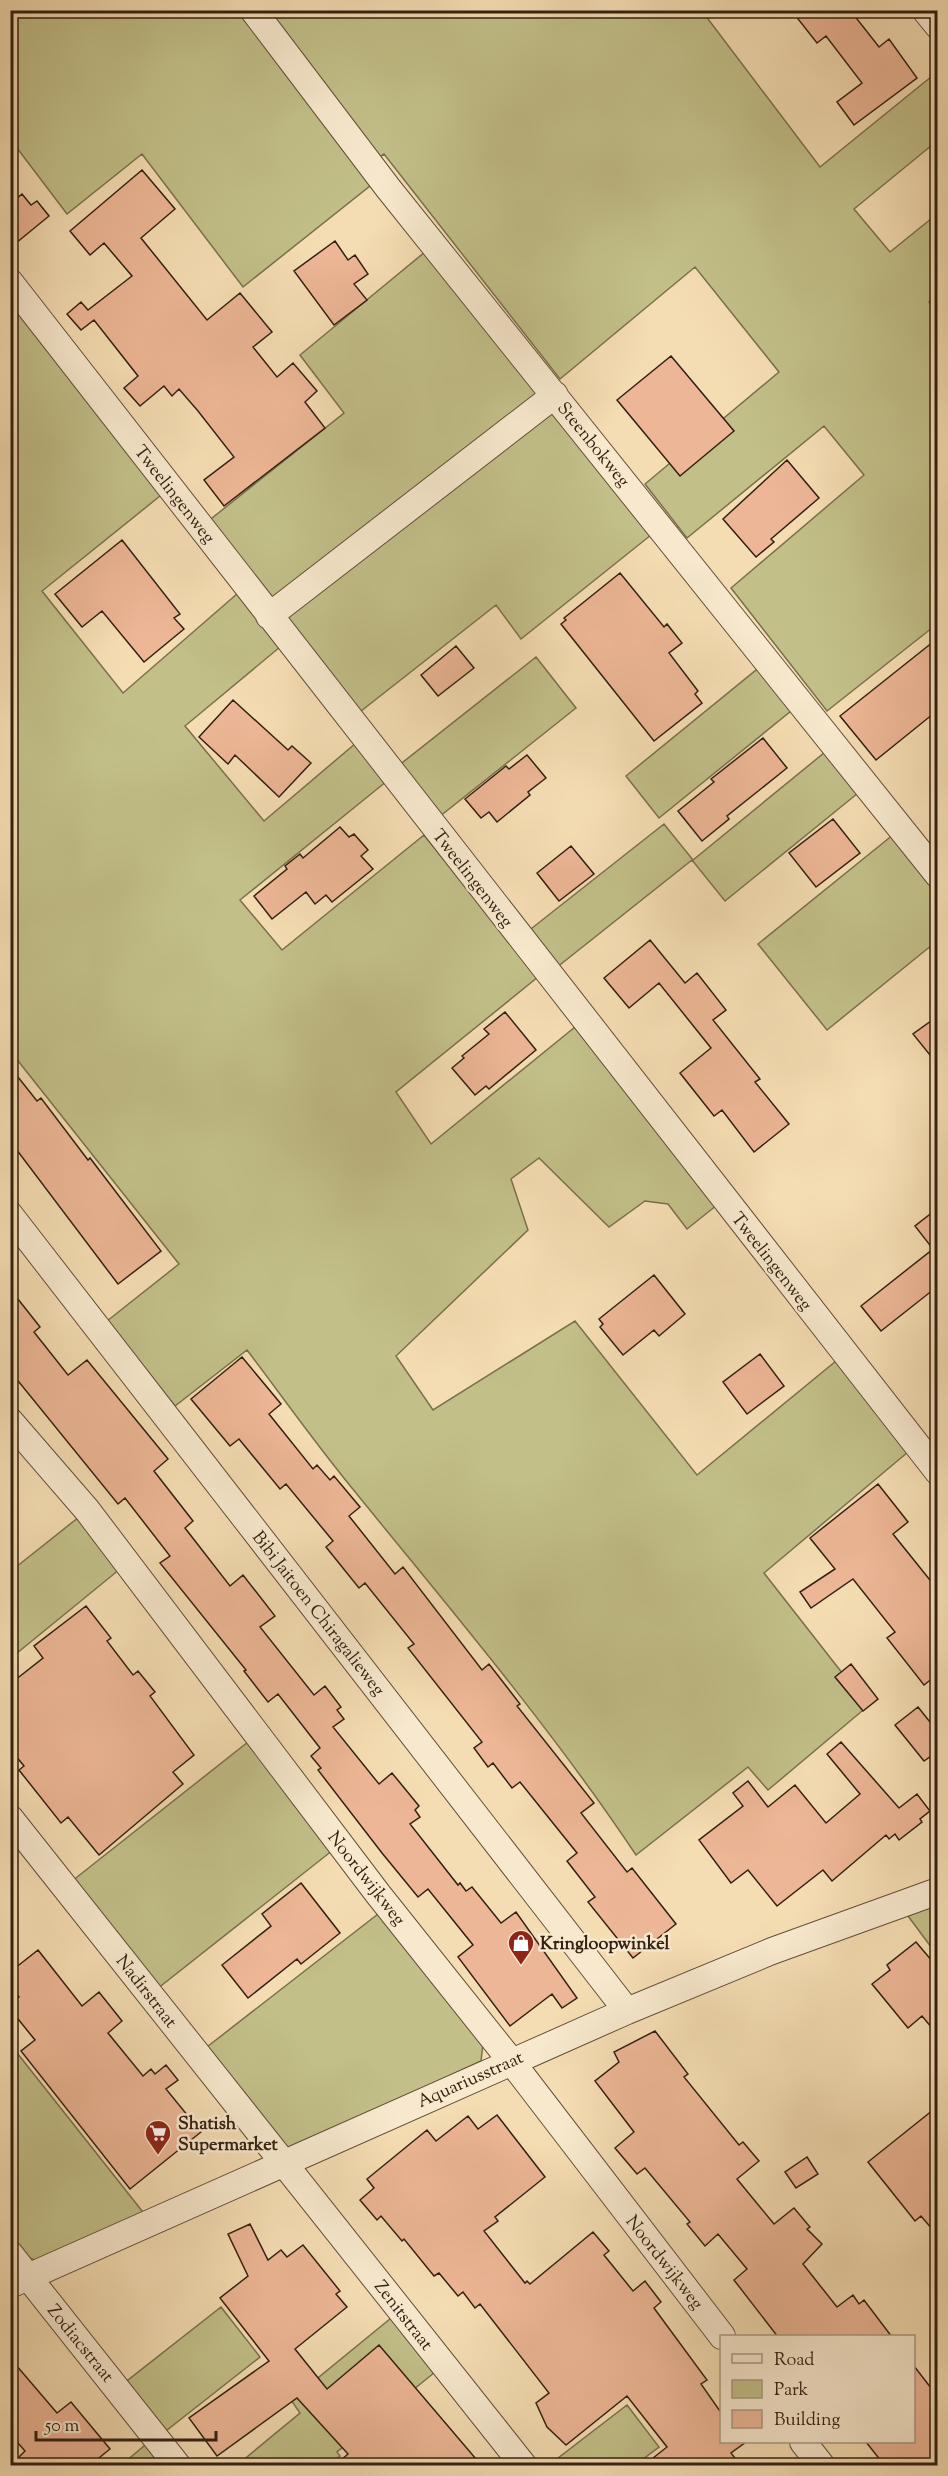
<svg xmlns="http://www.w3.org/2000/svg" width="948" height="2476" font-family="'Sorts Mill Goudy',serif">
	<style>
		.green { fill: #c2bf88; stroke: #7a704d; stroke-width: 1.5 }
		.building { fill: #edb696; stroke: #332012; stroke-width: 1.5 }
		.lines { fill: none; stroke-linecap: round; stroke-linejoin: round }
		.minor-casing { stroke: #644f3a; stroke-width: 28 }
		.minor { stroke: #f8e9ce; stroke-width: 26 }
		.labels { text-anchor: middle; stroke-width: 5; stroke-linejoin: round; paint-order: stroke }
		.street-label { font-size: 18px; fill: #332012; stroke: #f8e9ce }
		.poi-label { font-size: 18px; font-weight: bold; fill: #332012; stroke: #f8e9ce; text-anchor: start }
	</style>
	<rect width="100%" height="100%" fill="#f5ddb3"/>
	<filter id="stains"><feTurbulence type="fractalNoise" baseFrequency=".00333" numOctaves="4"/><feColorMatrix values="0 0 0 0 .2 0 0 0 0 .09 0 0 0 0 .02 0 0 0 .5 -.17"/></filter>
	<radialGradient id="worn" r=".72"><stop offset=".6" stop-color="#630" stop-opacity="0"/><stop offset="1" stop-color="#630" stop-opacity=".3"/></radialGradient>
	<path class="green" d="M 20,11 L 702,11 L 820,167 L 937,72 L 937,141 L 854,209 L 890,252 L 937,214 L 937,296 L 929,302 L 938,312 L 937,624 L 827,711 L 731,588 L 864,475 L 824,426 L 687,538 L 645,484 L 779,372 L 695,267 L 560,379 L 384,154 L 376,159 L 385,174 L 243,287 L 142,154 L 67,214 L 14,144 L 11,146 L 11,18 Z
		M 437,242 L 545,391 L 275,602 L 207,522 L 344,413 L 300,355 Z
		M 10,296 L 165,492 L 42,591 L 123,693 L 238,593 L 280,647 L 185,726 L 264,821 L 356,743 L 387,781 L 240,900 L 282,950 L 424,835 L 538,977 L 396,1092 L 431,1144 L 575,1027 L 717,1205 L 687,1229 L 668,1204 L 645,1201 L 609,1227 L 539,1158 L 511,1179 L 528,1230 L 396,1356 L 433,1410 L 575,1321 L 697,1475 L 836,1361 L 908,1452 L 764,1573 L 868,1706 L 768,1790 L 748,1767 L 636,1855 C 550,1726 449,1608 352,1488 C 315,1443 282,1396 247,1350 L 175,1406 L 107,1321 L 179,1264 L 11,1052 Z
		M 554,411 L 661,527 L 521,639 L 496,605 L 356,715 L 285,627 L 287,605 Z
		M 536,657 L 576,708 L 439,817 L 398,766 Z
		M 767,661 L 801,703 L 659,818 L 626,776 Z
		M 830,748 L 863,789 L 725,901 L 692,860 L 556,968 L 527,932 L 664,824 L 693,860 Z
		M 899,830 L 937,878 L 937,941 L 827,1030 L 758,944 Z
		M 79,1517 L 120,1569 L 11,1658 L 11,1571 Z
		M 248,1742 L 333,1850 L 157,1989 L 72,1881 Z
		M 937,1903 L 937,1955 L 908,1916 Z
		M 378,1914 L 483,2044 L 481,2061 L 294,2148 L 285,2147 L 203,2050 Z
		M 10,2044 L 146,2216 L 37,2261 C 25,2257 18,2251 10,2241 Z
		M 221,2307 L 260,2357 L 162,2434 L 123,2384 Z
		M 396,2314 L 440,2368 L 337,2452 L 340,2456 L 328,2465 L 236,2466 L 300,2413 L 291,2400 Z
		M 627,2405 L 659,2447 L 635,2465 L 549,2465 Z
		M 150,2441 L 170,2466 L 120,2466 Z"/>
	<path class="building" d="M 791,10 L 850,10 L 879,47 L 889,39 L 917,78 L 854,125 L 837,102 L 862,83 L 826,36 L 817,43 Z
		M 142,170 L 175,209 L 141,238 L 207,320 L 240,293 L 272,332 L 253,347 L 277,377 L 293,363 L 317,391 L 305,402 L 325,428 L 224,506 L 204,480 L 234,457 L 198,411 L 179,389 L 172,396 L 164,386 L 140,406 L 124,388 L 138,376 L 94,320 L 81,330 L 67,314 L 81,302 L 88,310 L 132,276 L 104,243 L 90,255 L 70,231 Z
		M 22,194 L 31,205 L 37,201 L 49,216 L 10,248 L 10,204 Z
		M 335,241 L 348,260 L 355,255 L 368,274 L 354,284 L 367,300 L 334,325 L 294,271 Z
		M 671,356 L 734,431 L 680,476 L 617,400 Z
		M 787,460 L 819,498 L 771,539 L 774,542 L 756,557 L 723,519 Z
		M 122,540 L 180,614 L 174,618 L 184,629 L 144,662 L 102,611 L 82,627 L 55,594 Z
		M 620,573 L 664,627 L 667,624 L 682,643 L 669,653 L 698,691 L 695,694 L 702,703 L 654,741 L 561,624 L 566,620 L 564,618 Z
		M 938,638 L 938,710 L 876,760 L 840,716 Z
		M 456,646 L 474,668 L 438,696 L 421,675 Z
		M 233,700 L 288,750 L 292,746 L 311,763 L 279,797 L 235,755 L 228,764 L 199,737 Z
		M 763,738 L 787,768 L 727,816 L 729,819 L 702,841 L 678,811 L 714,782 L 711,779 Z
		M 527,755 L 546,778 L 528,792 L 530,795 L 497,822 L 489,812 L 481,818 L 465,799 L 506,766 L 509,769 Z
		M 833,819 L 860,853 L 816,887 L 789,853 Z
		M 340,827 L 349,837 L 354,834 L 368,850 L 361,856 L 373,869 L 332,902 L 326,895 L 315,904 L 306,892 L 272,919 L 254,896 L 287,869 L 285,866 L 300,854 L 303,858 Z
		M 571,846 L 594,874 L 559,901 L 537,873 Z
		M 650,940 L 685,983 L 697,973 L 726,1010 L 713,1020 L 760,1079 L 755,1082 L 789,1124 L 754,1152 L 722,1110 L 714,1116 L 680,1073 L 711,1048 L 659,983 L 629,1008 L 604,978 Z
		M 505,1012 L 536,1050 L 489,1089 L 486,1086 L 475,1095 L 452,1068 L 464,1058 L 462,1056 L 489,1034 L 484,1029 Z
		M 938,1016 L 938,1065 L 913,1034 Z
		M 10,1067 L 37,1101 L 41,1098 L 88,1160 L 90,1158 L 161,1251 L 118,1284 L 10,1141 Z
		M 938,1208 L 938,1286 L 881,1331 L 861,1306 L 933,1249 L 915,1226 Z
		M 654,1275 L 685,1314 L 659,1336 L 654,1330 L 623,1355 L 600,1327 L 603,1324 L 599,1319 Z
		M 10,1289 L 40,1327 L 34,1332 L 68,1375 L 87,1360 L 168,1459 L 154,1471 L 193,1521 L 185,1528 L 230,1586 L 243,1575 L 275,1616 L 260,1627 L 314,1695 L 325,1686 L 341,1707 L 337,1710 L 344,1719 L 333,1727 L 379,1784 L 392,1773 L 419,1806 L 415,1810 L 420,1817 L 410,1824 L 458,1885 L 460,1883 L 466,1891 L 472,1887 L 501,1923 L 516,1912 L 577,1998 L 562,2008 L 552,1994 L 510,2026 L 458,1957 L 473,1945 L 428,1889 L 418,1897 L 382,1853 L 318,1770 L 321,1768 L 311,1756 L 320,1748 L 278,1694 L 268,1702 L 244,1671 L 246,1670 L 160,1563 L 170,1556 L 125,1498 L 118,1504 L 10,1371 Z
		M 760,1354 L 784,1386 L 747,1414 L 723,1382 Z
		M 242,1357 L 281,1404 L 269,1414 L 313,1469 L 317,1465 L 330,1480 L 334,1476 L 360,1507 L 349,1516 L 395,1574 L 403,1567 L 482,1670 L 489,1664 L 520,1704 L 517,1706 L 594,1803 L 581,1813 L 627,1872 L 632,1868 L 676,1924 L 633,1958 L 588,1902 L 595,1897 L 567,1861 L 577,1853 L 520,1782 L 512,1788 L 493,1763 L 488,1767 L 474,1748 L 482,1742 L 408,1648 L 414,1644 L 365,1583 L 359,1588 L 326,1547 L 333,1541 L 286,1484 L 280,1489 L 239,1439 L 230,1446 L 191,1399 Z
		M 878,1484 L 908,1522 L 893,1534 L 938,1590 L 938,1674 L 924,1685 L 887,1638 L 895,1632 L 853,1579 L 811,1608 L 800,1592 L 835,1569 L 810,1538 Z
		M 86,1606 L 111,1638 L 107,1641 L 133,1675 L 138,1671 L 155,1692 L 150,1696 L 194,1755 L 173,1772 L 183,1784 L 99,1855 L 68,1817 L 61,1823 L 19,1770 L 24,1766 L 10,1749 L 10,1684 L 43,1658 L 34,1646 Z
		M 851,1664 L 878,1699 L 863,1711 L 835,1677 Z
		M 918,1707 L 938,1732 L 938,1751 L 924,1761 L 895,1725 Z
		M 841,1742 L 899,1808 L 917,1794 L 930,1811 L 920,1819 L 922,1822 L 899,1840 L 895,1834 L 889,1839 L 886,1835 L 832,1881 L 823,1870 L 777,1906 L 748,1870 L 731,1883 L 699,1840 L 743,1806 L 733,1793 L 748,1781 L 768,1807 L 795,1785 L 826,1823 L 860,1794 L 827,1754 Z
		M 301,1883 L 340,1933 L 301,1964 L 297,1959 L 248,1998 L 222,1965 L 271,1926 L 262,1914 Z
		M 916,1942 L 938,1968 L 938,2035 L 922,2016 L 908,2028 L 872,1984 L 890,1970 L 887,1965 Z
		M 38,1950 L 82,2006 L 99,1992 L 122,2021 L 108,2033 L 143,2076 L 151,2069 L 155,2074 L 166,2065 L 178,2080 L 166,2089 L 201,2132 L 130,2189 L 21,2051 L 35,2040 L 10,2009 L 10,2004 L 19,1997 L 10,1987 L 10,1972 Z
		M 655,2031 L 688,2074 L 684,2077 L 739,2145 L 743,2142 L 759,2161 L 737,2179 L 774,2224 L 794,2208 L 810,2227 L 807,2229 L 822,2244 L 803,2264 L 837,2307 L 853,2295 L 859,2304 L 864,2300 L 892,2337 L 778,2337 L 734,2280 L 747,2269 L 718,2234 L 705,2246 L 687,2224 L 690,2222 L 645,2168 L 637,2174 L 615,2148 L 634,2132 L 595,2081 L 619,2062 L 614,2052 Z
		M 938,2106 L 938,2236 L 921,2216 L 915,2221 L 868,2162 Z
		M 497,2115 L 545,2177 L 495,2217 L 498,2221 L 484,2231 L 525,2283 L 527,2281 L 530,2284 L 593,2232 L 609,2251 L 604,2255 L 633,2291 L 645,2281 L 661,2302 L 654,2308 L 707,2380 L 701,2384 L 722,2414 L 722,2442 L 746,2442 L 731,2453 L 741,2466 L 643,2466 L 667,2447 L 627,2396 L 566,2445 L 547,2427 L 536,2403 L 549,2393 L 480,2304 L 475,2308 L 463,2292 L 458,2296 L 439,2273 L 434,2276 L 404,2239 L 402,2241 L 381,2216 L 377,2220 L 360,2200 L 374,2188 L 367,2179 L 427,2130 L 436,2141 L 468,2116 L 478,2129 Z
		M 807,2157 L 818,2174 L 796,2188 L 785,2172 Z
		M 250,2224 L 268,2260 L 281,2250 L 287,2257 L 303,2245 L 340,2291 L 336,2294 L 347,2307 L 295,2349 L 327,2389 L 379,2345 L 482,2466 L 334,2466 L 348,2454 L 297,2398 L 217,2456 L 189,2418 L 269,2361 L 220,2298 L 248,2276 L 228,2234 Z
		M 10,2358 L 57,2413 L 71,2402 L 110,2449 L 89,2466 L 10,2466 L 25,2451 L 10,2434 Z
		M 914,2366 L 938,2397 L 938,2466 L 885,2466 L 866,2442 L 914,2442 Z"/>
	<g class="lines">
		<g class="minor-casing">
			<path id="minor" d="M 253,10 L 388,188 L 938,875
				M 925,10 L 938,26
				M 10,282 L 938,1472
				M 269,616 L 555,395
				M 10,1215 L 627,2011
				M 10,1421 L 87,1510 L 378,1894 L 511,2061 L 722,2336
				M 10,1818 L 524,2466
				M 10,2254 L 178,2466
				M 10,2285 L 627,2011 L 772,1951 L 938,1891
				M 803,2442 L 822,2466"/>
		</g>
		<use href="#minor" class="minor"/>
	</g>
	<defs>
		<g id="shop-pin" transform="scale(1.35)"><path d="M0 17L-7.5 6A9.5 9.5 0 1 1 7.5 6Z" fill="#8f2418" stroke="#f8e9ce"/><path d="M-5-2.5h2.3a2.7 3.5 0 0 1 5.4 0H5L5.5 6h-11ZM-1.5-2.5h3a1.5 2.3 0 0 0-3 0Z" fill="#fff"/></g>
		<g id="supermarket-pin" transform="scale(1.35)"><path d="M0 17L-7.5 6A9.5 9.5 0 1 1 7.5 6Z" fill="#8f2418" stroke="#f8e9ce"/><path d="M-6-5.5h2.5l.6 2H6L4.5 2H-2.5L-4.4-4H-6ZM-1.5 3.2a1.3 1.3 0 1 0 .1 0ZM3 3.2a1.3 1.3 0 1 0 .1 0Z" fill="#fff"/></g>
	</defs>
	<g fill-rule="evenodd">
		<use href="#shop-pin" x="521" y="1943"/>
		<use href="#supermarket-pin" x="158" y="2133"/>
	</g>
	<g class="labels">
		<g class="street-label">
			<text transform="translate(594 444) rotate(51)" y="6">Steenbokweg</text>
			<text transform="translate(175 494) rotate(52)" y="6">Tweelingenweg</text>
			<text transform="translate(473 878) rotate(52)" y="6">Tweelingenweg</text>
			<text transform="translate(772 1261) rotate(52)" y="6">Tweelingenweg</text>
			<text transform="translate(319 1613) rotate(52)" y="6">Bibi Jaitoen Chiragalieweg</text>
			<text transform="translate(367 1878) rotate(52)" y="6">Noordwijkweg</text>
			<text transform="translate(147 1991) rotate(52)" y="6">Nadirstraat</text>
			<text transform="translate(470 2079) rotate(-24)" y="6">Aquariusstraat</text>
			<text transform="translate(665 2262) rotate(52)" y="6">Noordwijkweg</text>
			<text transform="translate(404 2315) rotate(52)" y="6">Zenitstraat</text>
			<text transform="translate(81 2343) rotate(51)" y="6">Zodiacstraat</text>
		</g>
		<g class="poi-label">
			<text x="540" y="1949">Kringloopwinkel</text>
			<text x="178" y="2129">Shatish<tspan x="178" dy="21">Supermarket</tspan></text>
		</g>
	</g>
	<rect width="948" height="2476" fill="none" stroke="#f5ddb3" stroke-width="36"/>
	<rect x="12" y="12" width="924" height="2452" fill="none" stroke="#332012" stroke-width="3"/>
	<rect x="18" y="18" width="912" height="2440" fill="none" stroke="#332012" stroke-width="1.5"/>
	<rect x="720" y="2335" width="195" height="108" fill="#f8e9ce" stroke="#a99983" stroke-width="1.5"/>
	<rect x="732" y="2354" width="30" height="9" fill="#f8e9ce" stroke="#a99983" stroke-width="1.5"/>
	<text x="774" y="2365" font-size="18" fill="#332012">Road</text>
	<rect x="732" y="2380" width="30" height="18" fill="#c2bf88" stroke="#a99983" stroke-width="1.5"/>
	<text x="774" y="2395" font-size="18" fill="#332012">Park</text>
	<rect x="732" y="2410" width="30" height="18" fill="#edb696" stroke="#a99983" stroke-width="1.5"/>
	<text x="774" y="2425" font-size="18" fill="#332012">Building</text>
	<path d="M36 2431v9h180v-9" fill="none" stroke="#332012" stroke-width="3"/>
	<text x="45" y="2431" font-size="18" fill="#332012" stroke="#f8e9ce" stroke-width="4.5" paint-order="stroke">50 m</text>
	<rect width="100%" height="100%" filter="url(#stains)"/>
	<rect width="100%" height="100%" fill="url(#worn)"/>
</svg>
